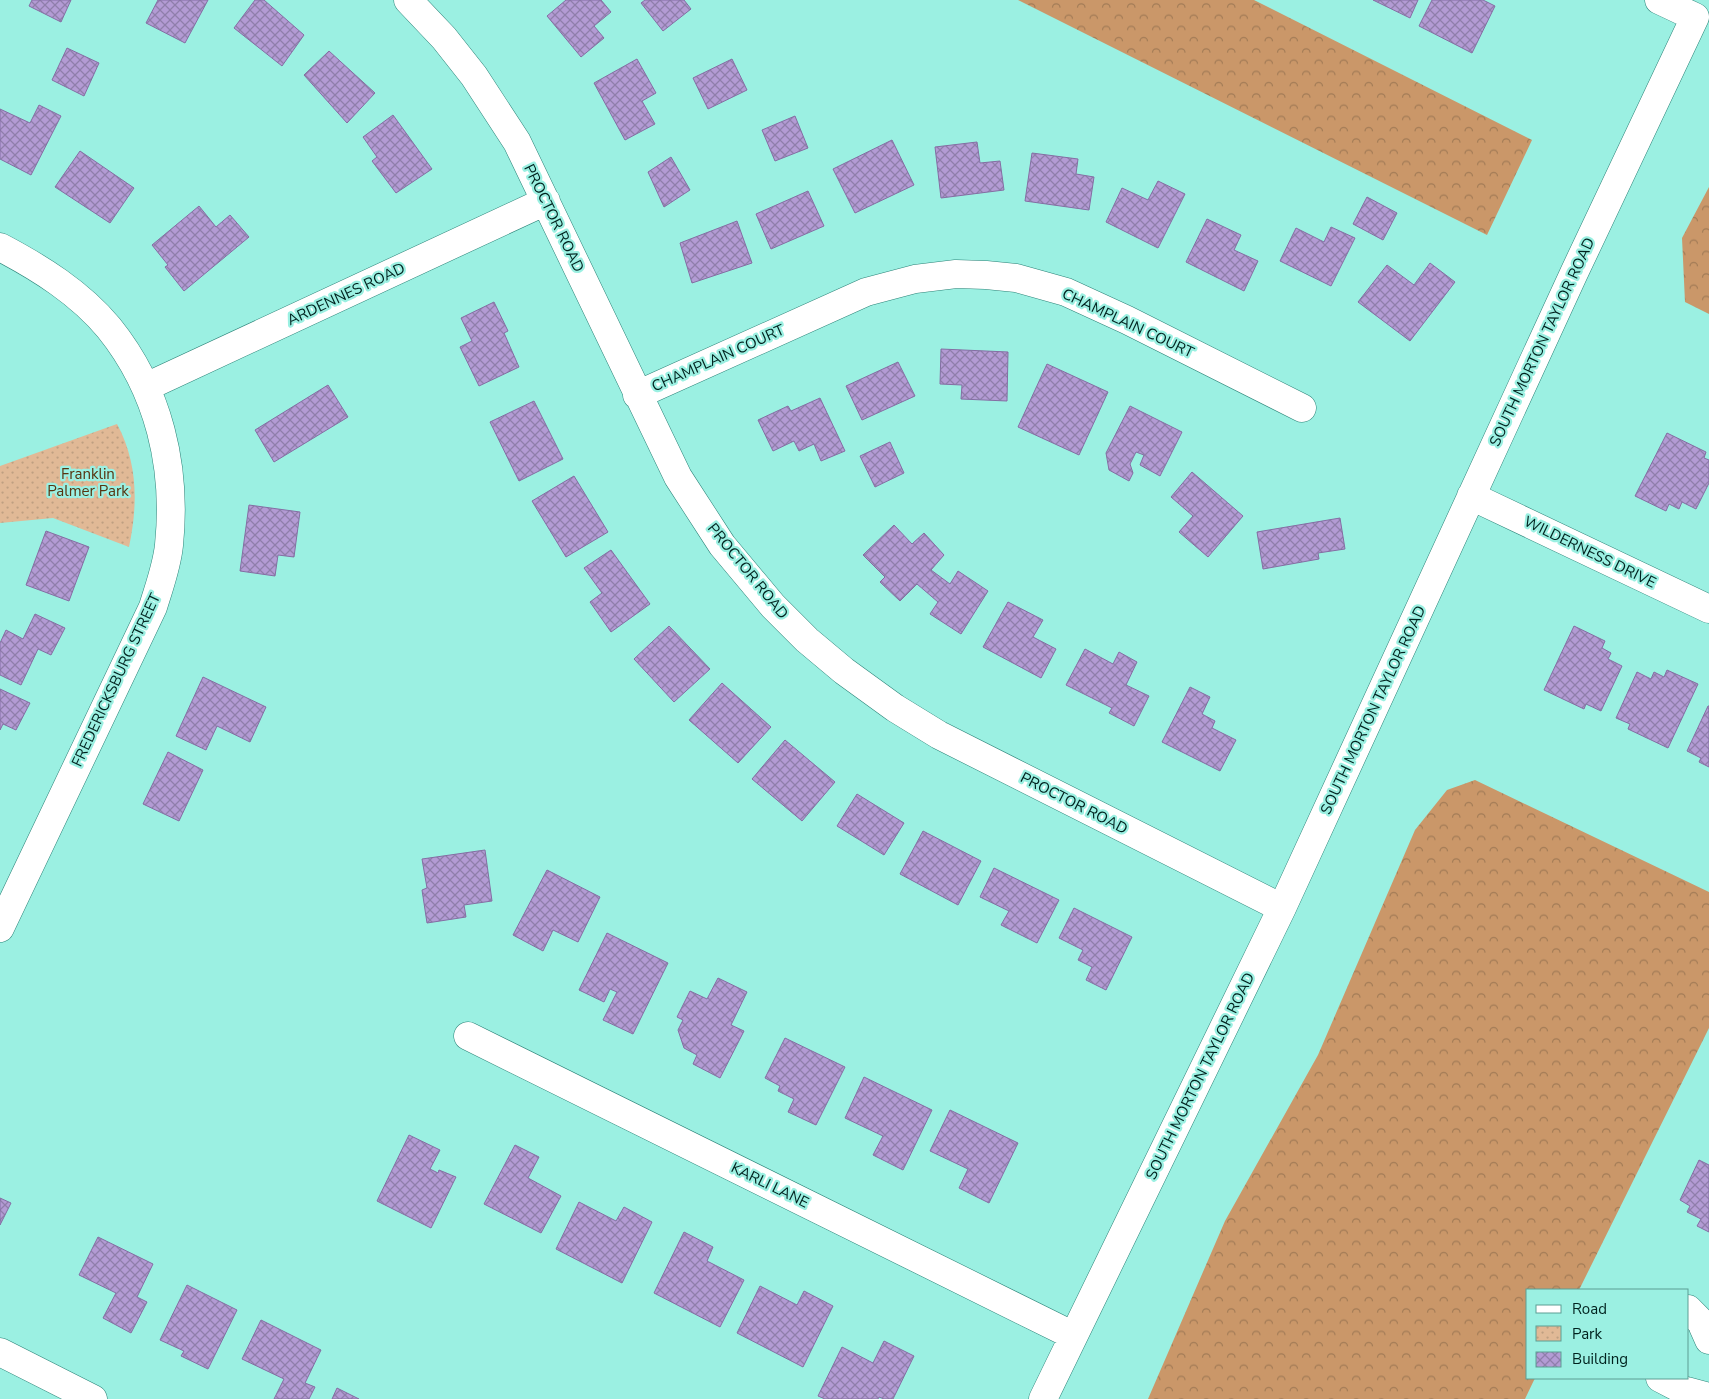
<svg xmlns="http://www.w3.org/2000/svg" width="1709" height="1399" font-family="'Nunito Sans',sans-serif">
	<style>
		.forest { fill: url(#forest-crowns) }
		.park { fill: url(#park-dots) }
		.building { fill: url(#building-cross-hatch); stroke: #846ea3 }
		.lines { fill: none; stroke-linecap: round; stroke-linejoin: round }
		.minor-casing { stroke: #2b8378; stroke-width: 29 }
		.minor { stroke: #fff; stroke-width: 28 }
		.labels { text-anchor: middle; stroke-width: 4.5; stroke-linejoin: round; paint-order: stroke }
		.street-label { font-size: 15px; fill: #00221e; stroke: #9bf0e2 }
		.park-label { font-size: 15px; fill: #573410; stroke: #9bf0e2 }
	</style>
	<defs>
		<pattern id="forest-crowns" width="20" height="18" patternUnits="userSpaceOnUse" patternTransform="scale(1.25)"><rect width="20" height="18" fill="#ca9769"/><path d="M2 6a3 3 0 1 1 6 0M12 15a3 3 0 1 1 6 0" fill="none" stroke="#a27b56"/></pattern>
		<pattern id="park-dots" width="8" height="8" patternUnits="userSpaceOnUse" patternTransform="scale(1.25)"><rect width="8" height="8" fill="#e1b996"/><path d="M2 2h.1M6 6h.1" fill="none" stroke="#bf9f81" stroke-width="1.8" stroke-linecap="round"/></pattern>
		<pattern id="building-cross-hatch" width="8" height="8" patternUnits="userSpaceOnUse" patternTransform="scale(1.25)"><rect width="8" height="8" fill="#b39bd4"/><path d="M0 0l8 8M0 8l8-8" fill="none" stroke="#8f7eab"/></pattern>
	</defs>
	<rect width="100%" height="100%" fill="#9bf0e2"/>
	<path class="forest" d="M 1018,0 L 1254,0 L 1532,140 L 1487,235 Z
		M 1709,187 L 1709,314 L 1685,302 L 1682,238 Z
		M 1475,780 L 1709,892 L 1709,1028 L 1579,1290 L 1528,1290 L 1528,1378 L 1535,1378 L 1525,1399 L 1148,1399 L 1225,1221 L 1318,1055 L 1415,830 L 1447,790 Z"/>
	<path class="park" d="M 117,424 C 138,463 138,504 129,547 L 53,518 L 0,523 L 0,466 Z"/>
	<path class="building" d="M 32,0 L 71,0 L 61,22 L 29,6 Z
		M 158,0 L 208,0 L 185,43 L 146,23 Z
		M 255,0 L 264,0 L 304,35 L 282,66 L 234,28 Z
		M 566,0 L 601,0 L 611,12 L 594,26 L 604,38 L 581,57 L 547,16 Z
		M 645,0 L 684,0 L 691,9 L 663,31 L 641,3 Z
		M 1373,0 L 1418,0 L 1410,18 Z
		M 1432,0 L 1483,0 L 1495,6 L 1472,53 L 1419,26 Z
		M 67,48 L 99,63 L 84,96 L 52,80 Z
		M 329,51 L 375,93 L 347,123 L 304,75 Z
		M 637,59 L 656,93 L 642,101 L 655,124 L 625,140 L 594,83 Z
		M 732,59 L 747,90 L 708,109 L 693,78 Z
		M 39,105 L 61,116 L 31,175 L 0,159 L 0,109 L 30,123 Z
		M 393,115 L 432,169 L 396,193 L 372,161 L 377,157 L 363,137 Z
		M 795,116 L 808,148 L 775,161 L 762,130 Z
		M 892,140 L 914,185 L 855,213 L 833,169 Z
		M 977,142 L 980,163 L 1000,161 L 1004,190 L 941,198 L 935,147 Z
		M 80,151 L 134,188 L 110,223 L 55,187 Z
		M 1032,153 L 1078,159 L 1076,174 L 1094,177 L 1089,210 L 1025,201 Z
		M 671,157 L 690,190 L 664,207 L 648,172 Z
		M 1158,181 L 1185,194 L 1158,248 L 1106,222 L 1122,188 L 1148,200 Z
		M 808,191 L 824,226 L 771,249 L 756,214 Z
		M 1367,197 L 1397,213 L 1383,240 L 1353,224 Z
		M 199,206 L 216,227 L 230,215 L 249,237 L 184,291 L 165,267 L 168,265 L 152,245 Z
		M 1207,219 L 1241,235 L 1234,250 L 1258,261 L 1244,291 L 1186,262 Z
		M 737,221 L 752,263 L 692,283 L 680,243 Z
		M 1331,227 L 1355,238 L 1331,286 L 1280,261 L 1296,228 L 1324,242 Z
		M 1430,263 L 1455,282 L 1410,341 L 1358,302 L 1387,265 L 1414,285 Z
		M 494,302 L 508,331 L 504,333 L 519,367 L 479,386 L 460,347 L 472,341 L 461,318 Z
		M 941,349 L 1008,352 L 1007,401 L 961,399 L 962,385 L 940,384 Z
		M 898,362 L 915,396 L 862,420 L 846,386 Z
		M 1047,364 L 1108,392 L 1079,455 L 1018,427 Z
		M 328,385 L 348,417 L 274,462 L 255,430 Z
		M 820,398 L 845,451 L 821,461 L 814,444 L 799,451 L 794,441 L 773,451 L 758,420 L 788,406 L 791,411 Z
		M 534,401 L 563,459 L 519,481 L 490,422 Z
		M 1130,406 L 1182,432 L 1160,476 L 1140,465 L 1144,455 L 1136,452 L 1130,464 L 1133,473 L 1129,481 L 1109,470 L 1106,453 Z
		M 1667,433 L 1706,452 L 1704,458 L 1709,460 L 1709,483 L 1696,509 L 1682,502 L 1679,509 L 1669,504 L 1666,511 L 1635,496 Z
		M 890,442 L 904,473 L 875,487 L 860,456 Z
		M 1192,472 L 1243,516 L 1208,557 L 1179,532 L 1193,516 L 1171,497 Z
		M 574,476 L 608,532 L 566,557 L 532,501 Z
		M 249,505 L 300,512 L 294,557 L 278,555 L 275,576 L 240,571 Z
		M 1340,518 L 1345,549 L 1318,553 L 1319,559 L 1263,569 L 1257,532 Z
		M 894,525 L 912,544 L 924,533 L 944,555 L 931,570 L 950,584 L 958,571 L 988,591 L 961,634 L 930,614 L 938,602 L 917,584 L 900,601 L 880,582 L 885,577 L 863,555 Z
		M 46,531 L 89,547 L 69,601 L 26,585 Z
		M 611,550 L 650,604 L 611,632 L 590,602 L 602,593 L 584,568 Z
		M 1008,602 L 1043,620 L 1033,637 L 1056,649 L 1041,678 L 983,647 Z
		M 35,614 L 65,628 L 51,655 L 38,649 L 21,685 L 0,675 L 0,643 L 6,630 L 23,639 Z
		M 669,626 L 710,669 L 674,702 L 634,659 Z
		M 1574,626 L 1605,641 L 1602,648 L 1611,653 L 1608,659 L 1622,666 L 1601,711 L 1586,704 L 1584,709 L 1544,690 Z
		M 1085,649 L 1113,664 L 1119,652 L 1137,662 L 1126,685 L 1149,696 L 1134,726 L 1109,713 L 1112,708 L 1066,685 Z
		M 1667,670 L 1698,684 L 1668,748 L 1628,729 L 1630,724 L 1616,718 L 1637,672 L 1651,679 L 1654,672 L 1664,677 Z
		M 203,677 L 266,707 L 250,742 L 217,726 L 206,750 L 176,736 Z
		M 722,683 L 771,727 L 738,763 L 689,720 Z
		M 1190,687 L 1210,697 L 1202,714 L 1215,721 L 1212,728 L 1236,740 L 1220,771 L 1162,742 Z
		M 0,689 L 30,703 L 16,730 L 3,724 L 0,730 Z
		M 1708,706 L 1709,706 L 1709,767 L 1699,762 L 1701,758 L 1687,751 Z
		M 785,740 L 835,782 L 802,821 L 752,779 Z
		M 168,752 L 203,770 L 179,821 L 143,804 Z
		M 857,794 L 904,823 L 884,855 L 837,826 Z
		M 923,831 L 981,861 L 958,905 L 900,874 Z
		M 485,850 L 492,901 L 464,905 L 466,917 L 427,923 L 422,890 L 427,888 L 422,859 Z
		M 994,868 L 1059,900 L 1037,943 L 1001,925 L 1009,911 L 980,897 Z
		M 547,870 L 600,897 L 578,942 L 553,930 L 543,951 L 513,935 Z
		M 1074,908 L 1132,937 L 1106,990 L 1086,980 L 1092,967 L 1078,960 L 1083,950 L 1059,938 Z
		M 607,933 L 668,963 L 633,1034 L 603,1020 L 617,992 L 610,989 L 604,1002 L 579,990 Z
		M 718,978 L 747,992 L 731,1025 L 744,1031 L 720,1078 L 693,1064 L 697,1055 L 684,1048 L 678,1030 L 683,1020 L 677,1017 L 690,991 L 707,999 Z
		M 785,1038 L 845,1067 L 816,1125 L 788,1112 L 794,1099 L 778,1091 L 780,1086 L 765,1078 Z
		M 864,1077 L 932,1110 L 903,1170 L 873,1155 L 883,1136 L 845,1118 Z
		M 950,1110 L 1018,1143 L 989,1203 L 959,1188 L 968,1169 L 930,1151 Z
		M 409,1135 L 440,1150 L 430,1169 L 438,1173 L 439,1170 L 456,1177 L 431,1228 L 377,1201 Z
		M 515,1145 L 539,1157 L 528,1178 L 561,1196 L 541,1233 L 484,1204 Z
		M 1699,1160 L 1709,1165 L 1709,1232 L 1697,1226 L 1701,1219 L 1687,1212 L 1690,1206 L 1680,1200 Z
		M 0,1198 L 11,1203 L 0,1225 Z
		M 579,1202 L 616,1221 L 624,1207 L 652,1222 L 622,1283 L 556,1249 Z
		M 684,1232 L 713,1247 L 707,1261 L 744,1280 L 720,1327 L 654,1293 Z
		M 98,1237 L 153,1264 L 137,1297 L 147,1302 L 131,1333 L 103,1318 L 116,1293 L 79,1275 Z
		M 187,1285 L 237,1310 L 208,1369 L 181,1356 L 184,1351 L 160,1340 Z
		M 760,1286 L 797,1305 L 804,1291 L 833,1306 L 803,1367 L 737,1333 Z
		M 261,1320 L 321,1350 L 305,1383 L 315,1387 L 309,1399 L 274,1399 L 284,1379 L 242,1359 Z
		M 884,1341 L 914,1356 L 893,1399 L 884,1399 L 879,1397 L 878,1399 L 825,1399 L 818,1396 L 842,1347 L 873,1363 Z
		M 337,1388 L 359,1399 L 332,1399 Z"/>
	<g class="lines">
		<g class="minor-casing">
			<path id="minor" d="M 408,0 L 444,38 L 474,76 L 517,142 L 678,477 L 722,545 L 773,606 L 807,640 L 844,671 L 895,708 L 939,735 L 1282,908
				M 0,247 C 40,268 80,293 109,328 C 159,390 177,467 169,545 C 167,566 159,587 153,607 L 0,928
				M 146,387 L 546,201
				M 637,395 L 866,292 L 915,279 L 956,274 L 986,275 L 1016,278 L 1066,292 L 1127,320 L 1302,408
				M 1471,496 L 1709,609
				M 468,1036 L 1072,1335
				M 1688,1309 L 1701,1322 L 1709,1340
				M 0,1352 L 93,1399
				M 1660,1378 L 1683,1390 L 1709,1397
				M 1043,1399 L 1282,908 L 1574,273 L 1695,17 L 1659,0"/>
		</g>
		<use href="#minor" class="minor"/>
	</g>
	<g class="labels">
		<g class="street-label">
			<text transform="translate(554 218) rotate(64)" y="5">PROCTOR ROAD</text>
			<text transform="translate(346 294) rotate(-25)" y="5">ARDENNES ROAD</text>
			<text transform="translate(1128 323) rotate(25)" y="5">CHAMPLAIN COURT</text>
			<text transform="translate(1542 342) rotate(-65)" y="5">SOUTH MORTON TAYLOR ROAD</text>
			<text transform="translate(718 358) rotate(-24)" y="5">CHAMPLAIN COURT</text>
			<text transform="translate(1590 552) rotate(26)" y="5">WILDERNESS DRIVE</text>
			<text transform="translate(748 571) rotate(51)" y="5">PROCTOR ROAD</text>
			<text transform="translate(116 680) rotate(-65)" y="5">FREDERICKSBURG STREET</text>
			<text transform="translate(1373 710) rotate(-65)" y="5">SOUTH MORTON TAYLOR ROAD</text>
			<text transform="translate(1074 803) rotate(27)" y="5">PROCTOR ROAD</text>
			<text transform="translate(1200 1076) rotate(-64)" y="5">SOUTH MORTON TAYLOR ROAD</text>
			<text transform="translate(770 1185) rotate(26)" y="5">KARLI LANE</text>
		</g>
		<g class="park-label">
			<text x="88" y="479">Franklin<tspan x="88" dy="17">Palmer Park</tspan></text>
		</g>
	</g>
	<rect x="1526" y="1289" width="162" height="90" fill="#9bf0e2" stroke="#5d9e94"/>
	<rect x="1536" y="1305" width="25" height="8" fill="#ffffff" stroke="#5d9e94"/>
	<text x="1572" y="1314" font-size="15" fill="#00221e">Road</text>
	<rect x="1536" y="1326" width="25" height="15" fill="url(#park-dots)" stroke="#5d9e94"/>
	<text x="1572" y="1339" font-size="15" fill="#00221e">Park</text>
	<rect x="1536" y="1352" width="25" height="15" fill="url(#building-cross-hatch)" stroke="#5d9e94"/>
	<text x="1572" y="1364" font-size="15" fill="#00221e">Building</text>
</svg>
